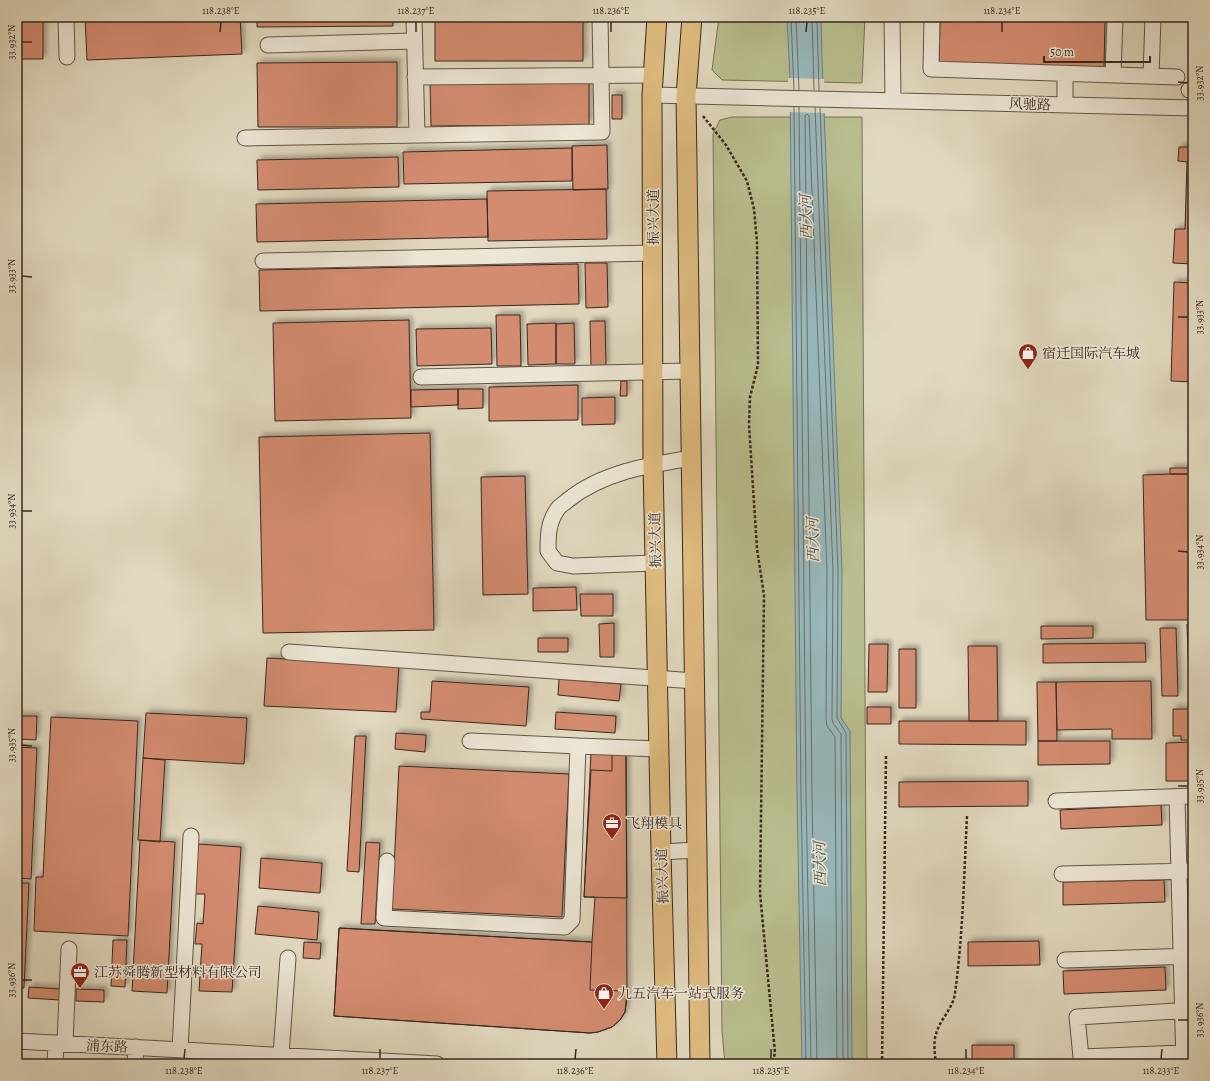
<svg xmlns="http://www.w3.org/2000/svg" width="1210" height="1081" font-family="Alegreya,'Noto Serif SC',serif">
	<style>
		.green { fill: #b9be8e; stroke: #787357 }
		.water { fill: #98b8bb; stroke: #717e7d }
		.pier { fill: #e1d9bf }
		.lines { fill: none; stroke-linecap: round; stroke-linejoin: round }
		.shore { stroke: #68706e; stroke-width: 1 }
		.building { fill: #d48c6f; stroke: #372820; filter: url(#shadow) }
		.minor-casing { stroke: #625448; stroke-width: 17 }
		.major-casing { stroke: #372820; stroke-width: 21 }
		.path { stroke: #372820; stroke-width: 2.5; stroke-dasharray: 3 2; stroke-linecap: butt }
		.minor { stroke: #ece6d5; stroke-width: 15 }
		.major { stroke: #e0bc80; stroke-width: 19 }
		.ticks { fill: none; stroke: #372820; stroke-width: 1.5 }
		.labels { text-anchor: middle; stroke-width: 3; stroke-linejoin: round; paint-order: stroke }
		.street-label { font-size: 14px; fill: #372820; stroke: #ece6d5 }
		.poi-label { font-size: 14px; fill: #372820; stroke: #ece6d5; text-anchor: start }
		.water-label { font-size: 15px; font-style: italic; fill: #4f4c47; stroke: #ece6d5 }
		.neatline { fill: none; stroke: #372820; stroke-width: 1.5 }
		.ticks-label { font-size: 10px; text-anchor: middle; fill: #372820 }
	</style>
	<defs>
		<filter id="shadow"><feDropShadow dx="3.5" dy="-3.5" stdDeviation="2" flood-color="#0004"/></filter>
	</defs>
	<rect width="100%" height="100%" fill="#e1d9bf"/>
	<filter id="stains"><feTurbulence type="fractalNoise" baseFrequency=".005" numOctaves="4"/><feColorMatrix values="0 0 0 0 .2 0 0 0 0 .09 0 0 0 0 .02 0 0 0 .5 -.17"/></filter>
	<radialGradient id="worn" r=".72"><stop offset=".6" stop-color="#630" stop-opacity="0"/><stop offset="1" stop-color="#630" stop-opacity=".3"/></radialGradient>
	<path class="green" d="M 719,17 L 865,17 L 862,83 L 722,80 L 712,70 Z
		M 732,117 L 862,117 L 867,1064 L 725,1064 L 722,1031 L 713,134 L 720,120 Z"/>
	<path class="water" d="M 787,17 L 821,17 L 822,59 L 842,571 L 841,718 L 850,731 L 852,1064 L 802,1064 L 797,795 L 790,79 Z"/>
	<path class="pier" d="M 788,78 L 824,79 L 826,113 L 788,112 Z"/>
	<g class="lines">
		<path class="shore" d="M 791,17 L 794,90
			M 796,17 L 799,90
			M 812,17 L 814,90
			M 817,17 L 819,91
			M 794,107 L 801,795 L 806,1064
			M 799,107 L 806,795 L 811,1064
			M 815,107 L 833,571 L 832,719 L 833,723 L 841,734 L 843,1064
			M 820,108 L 838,571 L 837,718 L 846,733 L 848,1064
			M 817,1064 L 812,795 L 805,116 L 807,114 L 809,116 L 827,571 L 826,719 L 827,726 L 835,737 L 837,1064"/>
	</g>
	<path class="building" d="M 17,17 L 43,17 L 43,59 L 17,59 Z
		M 85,17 L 240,17 L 242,54 L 87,60 Z
		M 257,17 L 393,17 L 393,26 L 257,27 Z
		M 435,17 L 583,17 L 583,61 L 435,61 Z
		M 940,17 L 1105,17 L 1104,69 L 939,64 Z
		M 397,62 L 397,127 L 258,127 L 257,63 Z
		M 589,82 L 589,125 L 431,126 L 430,83 Z
		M 612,95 L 622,95 L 622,119 L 612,119 Z
		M 607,145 L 608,189 L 573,190 L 572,146 Z
		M 1179,147 L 1193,147 L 1193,264 L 1173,263 L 1175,229 L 1185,229 L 1187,162 L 1178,161 Z
		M 572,148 L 572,181 L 404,184 L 403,152 Z
		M 398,157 L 399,187 L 258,190 L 257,160 Z
		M 606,189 L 607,239 L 488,241 L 487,191 Z
		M 487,199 L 488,237 L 257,242 L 256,204 Z
		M 585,263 L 607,263 L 608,307 L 586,308 Z
		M 578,264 L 579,304 L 260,311 L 259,270 Z
		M 1174,282 L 1193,283 L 1193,382 L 1171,381 Z
		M 496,315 L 520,315 L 521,366 L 497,366 Z
		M 409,320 L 411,418 L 275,421 L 273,323 Z
		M 590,321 L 605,321 L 606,366 L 591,366 Z
		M 556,323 L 556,364 L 528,365 L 527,324 Z
		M 574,323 L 575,364 L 556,364 L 556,324 Z
		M 491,328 L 492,364 L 417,366 L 416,329 Z
		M 621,381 L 627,381 L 627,396 L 620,396 Z
		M 578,385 L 578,420 L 489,421 L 489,387 Z
		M 458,389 L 458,405 L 411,407 L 411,390 Z
		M 458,389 L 483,389 L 483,408 L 458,409 Z
		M 615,397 L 615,424 L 582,425 L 582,398 Z
		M 430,433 L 434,630 L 263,633 L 259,437 Z
		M 1170,468 L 1193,468 L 1193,474 L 1170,474 Z
		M 1170,474 L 1193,474 L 1193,620 L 1146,620 L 1143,475 Z
		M 525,476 L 528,594 L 483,595 L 481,477 Z
		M 576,587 L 577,610 L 533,611 L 533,588 Z
		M 580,594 L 613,594 L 613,616 L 581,616 Z
		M 614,623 L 614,657 L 600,657 L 599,624 Z
		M 1187,624 L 1193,624 L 1193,679 L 1189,680 Z
		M 1041,626 L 1093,626 L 1093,638 L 1041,639 Z
		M 1160,628 L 1176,628 L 1178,696 L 1162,696 Z
		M 538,638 L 568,638 L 568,652 L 538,652 Z
		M 1145,643 L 1146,662 L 1043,663 L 1043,644 Z
		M 869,644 L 888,644 L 887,692 L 868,692 Z
		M 968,646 L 997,646 L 998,721 L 969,721 Z
		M 899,649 L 916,649 L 916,708 L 899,708 Z
		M 267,658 L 399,665 L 396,712 L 264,706 Z
		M 559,679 L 621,684 L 619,701 L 558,695 Z
		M 432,681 L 529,687 L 526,726 L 421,719 L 421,712 L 430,712 Z
		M 1151,681 L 1152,739 L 1112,739 L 1112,729 L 1057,730 L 1056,682 Z
		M 1037,682 L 1056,682 L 1057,741 L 1038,741 Z
		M 867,707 L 891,707 L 891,724 L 867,724 Z
		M 1173,709 L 1193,709 L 1193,740 L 1181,740 L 1181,736 L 1173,736 Z
		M 556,712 L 616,716 L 615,733 L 555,729 Z
		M 146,713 L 247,718 L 244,764 L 143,758 Z
		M 17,716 L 37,716 L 36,740 L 17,739 Z
		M 51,717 L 138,721 L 128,936 L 34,931 L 36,877 L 43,877 Z
		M 899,721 L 1026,721 L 1026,745 L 899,744 Z
		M 396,733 L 426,735 L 425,752 L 395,749 Z
		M 355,736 L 366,736 L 359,872 L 347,871 Z
		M 1038,741 L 1110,741 L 1110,764 L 1038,765 Z
		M 1193,742 L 1193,781 L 1166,781 L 1166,743 Z
		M 17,747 L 37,748 L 31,879 L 17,878 Z
		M 591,753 L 626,754 L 627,999 L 625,1012 L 620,1020 L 612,1027 L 598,1032 L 590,1033 L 334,1016 L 339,928 L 592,942 L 595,897 L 584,897 Z
		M 612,754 L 626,754 L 627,898 L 584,897 L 591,770 L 612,771 Z
		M 143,758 L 165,760 L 160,842 L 138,840 Z
		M 399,766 L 569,774 L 562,917 L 392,909 Z
		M 1028,781 L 1028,806 L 899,807 L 899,782 Z
		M 1161,805 L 1162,825 L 1061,829 L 1060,810 Z
		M 140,840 L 175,842 L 167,993 L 132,991 Z
		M 366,842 L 380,843 L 375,924 L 361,924 Z
		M 198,844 L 241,847 L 232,992 L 199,991 L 202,944 L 195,944 L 197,923 L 203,924 L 205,894 L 195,894 Z
		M 261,858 L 322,863 L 320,893 L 259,888 Z
		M 1164,880 L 1165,902 L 1063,905 L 1063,882 Z
		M 17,883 L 29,883 L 24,988 L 17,987 Z
		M 258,906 L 319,912 L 317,940 L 255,934 Z
		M 339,928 L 592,942 L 590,990 L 627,991 L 625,1012 L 620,1020 L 612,1027 L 598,1032 L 590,1033 L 334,1016 Z
		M 113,940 L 127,940 L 125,987 L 111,986 Z
		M 1039,941 L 1040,965 L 968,966 L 968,942 Z
		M 304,942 L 321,943 L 320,959 L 303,958 Z
		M 1193,964 L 1193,991 L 1190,991 L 1189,965 Z
		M 1165,967 L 1166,990 L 1064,994 L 1063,971 Z
		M 29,987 L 60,989 L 60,1000 L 28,998 Z
		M 76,989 L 104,990 L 104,1002 L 76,1001 Z
		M 972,1045 L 1014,1045 L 1014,1064 L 972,1064 Z"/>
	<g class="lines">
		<g class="minor-casing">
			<path id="minor" d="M 66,17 L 67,57
				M 414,17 L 417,135
				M 892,17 L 893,100
				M 932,17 L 931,69 L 1177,77
				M 268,45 L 414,41
				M 1113,75 L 1115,17
				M 1151,76 L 1153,17
				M 415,77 L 654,75
				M 1189,90 L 1193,90
				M 652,95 L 1193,108
				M 1065,105 L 1065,74
				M 245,138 L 602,132 L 600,17
				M 263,261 L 653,253
				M 421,377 L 690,371
				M 655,563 L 573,566 L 557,563 L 548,551 C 548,536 548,523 557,510 C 559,506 565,503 568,500 C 603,472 649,465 691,458
				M 289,652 L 695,681
				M 470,741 L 578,746
				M 1177,797 L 1184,1064
				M 1056,801 L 1193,796
				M 661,852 L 697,850
				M 387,861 L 384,918 L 565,927 L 572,920 L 578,746 L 659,749
				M 1062,874 L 1193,871
				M 1065,960 L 1193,956
				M 1193,1010 L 1077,1017 L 1081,1057 L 1183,1053 L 1193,1049
				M 17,1041 L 437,1064
				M 65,1043 L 69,949
				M 180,1050 L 191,836
				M 281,1055 L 288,958
				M 55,1064 L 56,1043
				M 135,1064 L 136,1047"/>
		</g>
		<g class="major-casing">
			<path id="major" d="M 657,17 L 652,95 L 653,464 L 661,852 L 667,1064
				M 692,17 L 686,96 L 700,1064"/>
		</g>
		<path class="path" d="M 703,116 L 726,145 L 747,181 L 754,209 L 757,242 L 758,365 L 750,397 L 749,425 L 757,549 L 764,595 L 760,893 L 775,1053 L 772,1064
			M 882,1064 L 886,756
			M 936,1064 C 935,1054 933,1043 936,1034 C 940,1019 953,1009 955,993 C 963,935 964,875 967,816"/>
		<use href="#minor" class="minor"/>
		<use href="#major" class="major"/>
	</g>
	<path class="ticks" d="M 220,32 L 221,22M 416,32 L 416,22M 611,32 L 611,22M 806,32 L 807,22M 1002,32 L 1002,22M 22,42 L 32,42M 1178,82 L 1188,83M 22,276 L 32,277M 1178,317 L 1188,317M 22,511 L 32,511M 1178,551 L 1188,552M 22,745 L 32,746M 1178,786 L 1188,786M 22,980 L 32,980M 1178,1020 L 1188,1020M 184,1059 L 185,1049M 380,1059 L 380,1049M 575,1059 L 576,1049M 771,1059 L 771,1049M 966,1059 L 966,1049M 1161,1059 L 1162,1049"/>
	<defs>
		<g id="shop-pin" transform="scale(1)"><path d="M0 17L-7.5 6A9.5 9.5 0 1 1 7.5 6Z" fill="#8f2418" stroke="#ece6d5"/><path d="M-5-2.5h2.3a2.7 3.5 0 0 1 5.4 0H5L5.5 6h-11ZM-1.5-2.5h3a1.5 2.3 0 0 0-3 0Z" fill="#fff"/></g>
		<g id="office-pin" transform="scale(1)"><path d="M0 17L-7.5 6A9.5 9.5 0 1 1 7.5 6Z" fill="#8f2418" stroke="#ece6d5"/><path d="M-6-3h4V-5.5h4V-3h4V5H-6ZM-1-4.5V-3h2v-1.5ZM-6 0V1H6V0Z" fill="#fff"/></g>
	</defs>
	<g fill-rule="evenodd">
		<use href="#shop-pin" x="1028" y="353"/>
		<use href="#office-pin" x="612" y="823"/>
		<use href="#office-pin" x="80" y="972"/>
		<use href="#shop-pin" x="604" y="993"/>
	</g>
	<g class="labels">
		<g class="street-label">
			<text transform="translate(1030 104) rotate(2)" y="5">风驰路</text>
			<text transform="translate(653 217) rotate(-90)" y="5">振兴大道</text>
			<text transform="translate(655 540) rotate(-91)" y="5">振兴大道</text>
			<text transform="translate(662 876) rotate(-92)" y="5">振兴大道</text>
			<text transform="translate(107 1046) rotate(3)" y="5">浦东路</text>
		</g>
		<g class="poi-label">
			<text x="1042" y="358">宿迁国际汽车城</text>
			<text x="626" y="828">飞翔模具</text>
			<text x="94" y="977">江苏舜腾新型材料有限公司</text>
			<text x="618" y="998">九五汽车一站式服务</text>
		</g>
		<g class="water-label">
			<text transform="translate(806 217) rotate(-91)" y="5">西大河</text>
			<text transform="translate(813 540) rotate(-91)" y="5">西大河</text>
			<text transform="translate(820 864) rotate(-91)" y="5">西大河</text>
		</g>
	</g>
	<rect width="1210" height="1081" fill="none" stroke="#e1d9bf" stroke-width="44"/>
	<path d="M1044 56v6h106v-6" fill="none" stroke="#372820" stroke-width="2"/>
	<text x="1050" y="56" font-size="12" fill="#372820" stroke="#ece6d5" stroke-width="3" paint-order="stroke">50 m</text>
	<rect x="22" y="22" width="1166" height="1037" class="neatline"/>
	<g class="ticks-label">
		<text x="221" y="14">118.238°E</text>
		<text x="416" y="14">118.237°E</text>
		<text x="611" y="14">118.236°E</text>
		<text x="807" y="14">118.235°E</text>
		<text x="1002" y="14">118.234°E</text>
		<text transform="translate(11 42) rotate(-90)" y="4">33.932°N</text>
		<text transform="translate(1199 83) rotate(-90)" y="4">33.932°N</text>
		<text transform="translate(11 276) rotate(-90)" y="4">33.933°N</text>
		<text transform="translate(1199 317) rotate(-90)" y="4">33.933°N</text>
		<text transform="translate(11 511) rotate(-90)" y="4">33.934°N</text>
		<text transform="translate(1199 552) rotate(-90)" y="4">33.934°N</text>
		<text transform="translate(11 745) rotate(-90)" y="4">33.935°N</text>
		<text transform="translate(1199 786) rotate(-90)" y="4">33.935°N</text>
		<text transform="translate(11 980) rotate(-90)" y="4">33.936°N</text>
		<text transform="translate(1199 1020) rotate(-90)" y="4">33.936°N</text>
		<text x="184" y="1074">118.238°E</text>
		<text x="380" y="1074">118.237°E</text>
		<text x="575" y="1074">118.236°E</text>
		<text x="771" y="1074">118.235°E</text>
		<text x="966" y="1074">118.234°E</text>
		<text x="1161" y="1074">118.233°E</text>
	</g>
	<rect width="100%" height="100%" filter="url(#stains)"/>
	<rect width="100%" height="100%" fill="url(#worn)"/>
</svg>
